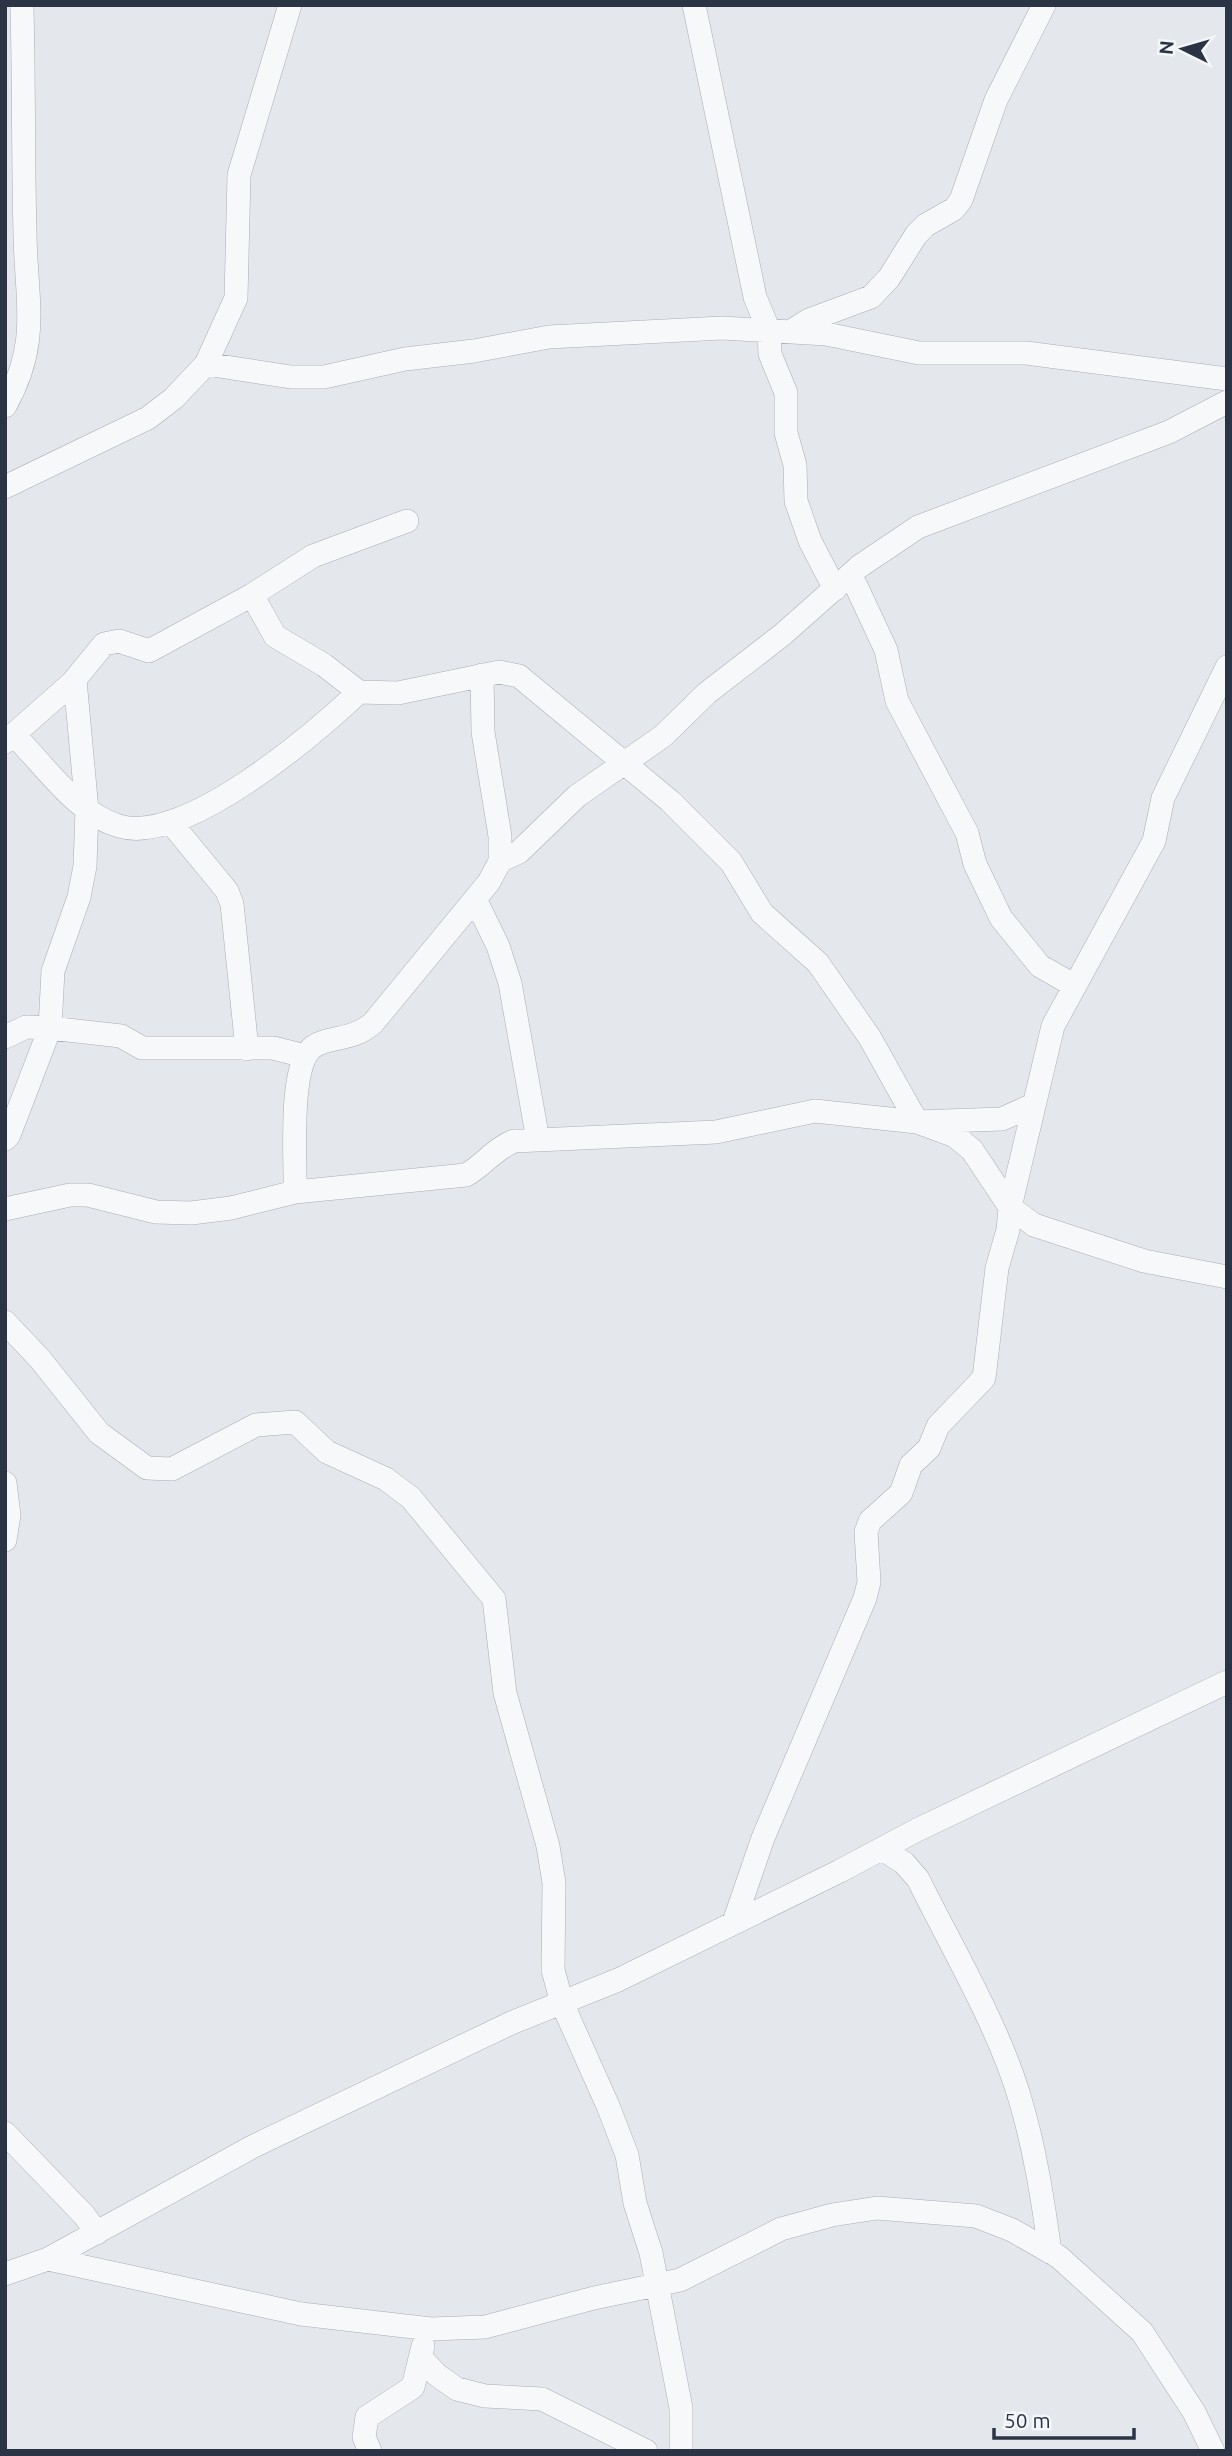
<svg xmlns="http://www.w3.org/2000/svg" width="1232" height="2456" font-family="Ubuntu,sans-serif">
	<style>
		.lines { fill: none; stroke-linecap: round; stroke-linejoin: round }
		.minor-casing { stroke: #a9aeb7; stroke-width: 24 }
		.minor { stroke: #f7f8fa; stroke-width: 23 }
	</style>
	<rect width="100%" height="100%" fill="#e4e7ec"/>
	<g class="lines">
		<g class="minor-casing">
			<path id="minor" d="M 694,5 L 755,297 L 769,331 L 770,354 L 786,393 L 786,433 L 795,465 L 796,501 L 810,541 L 835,589
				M 793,330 L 809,320 L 871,297 L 889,278 L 916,235 L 926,225 L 954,209 L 961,200 L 996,100 L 1044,5
				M 206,364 L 291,377 L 324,377 L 405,359 L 474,351 L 549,337 L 722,328 L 826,334 L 919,353 L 1026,353 L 1227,379
				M 5,406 C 41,342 26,301 25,234 C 23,159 24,83 22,8
				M 5,487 L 148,418 L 174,398 L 206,364 L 236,298 L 239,175 L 290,5
				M 851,575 L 886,650 L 897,701 L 967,833 L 975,864 L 1001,918 L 1040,966 L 1075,986
				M 252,595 L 275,636 L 324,665 L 359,692 L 398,693 L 499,672 L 519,676 L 670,801 L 731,862 L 762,913 L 818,963 L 870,1038 L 917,1122 L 955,1136 L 972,1150 L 1010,1207 L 1034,1225 L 1144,1261 L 1227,1277
				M 15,736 C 45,766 77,814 119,826 C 184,846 313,735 359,692
				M 5,742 L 72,683 L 104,644 L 119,641 L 149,651 L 252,595 L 313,556 L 407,521
				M 172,824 L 227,891 L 232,904 L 247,1049
				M 500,861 L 519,852 L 577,796 L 663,736 L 707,693 L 782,635 L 860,566 L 918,527 L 1169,432 L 1227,402
				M 475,899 L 498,946 L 510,983 L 538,1140
				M 5,1037 L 26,1027 L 50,1028 L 121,1036 L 142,1048 L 273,1048 L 305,1056
				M 5,1139 L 9,1135 L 50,1028 L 53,971 L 79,897 L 85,866 L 87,810 L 75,680
				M 295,1192 C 296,1161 288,1065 313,1047 C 330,1035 351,1042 373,1023 L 489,882 L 500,861 L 500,836 L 483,732 L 482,675
				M 5,1209 L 70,1195 L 88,1195 L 156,1212 L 191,1213 L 231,1208 L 295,1192 L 466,1175 C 484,1165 494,1149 514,1141 L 716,1132 L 815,1111 L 917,1122 L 1002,1119 L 1033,1105
				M 5,1322 L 40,1359 L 99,1433 L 147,1468 L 172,1469 L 256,1425 L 295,1422 L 327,1452 L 386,1479 L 411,1498 L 494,1599 L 505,1693 L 548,1846 L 554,1883 L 553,1970 L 562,2003 L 608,2106 L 627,2155 L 635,2203 L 651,2253 L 681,2408 L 681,2451
				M 5,1483 L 9,1515 L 5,1540
				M 882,1849 L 904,1863 L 918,1879 C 952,1948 999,2027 1020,2099 C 1035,2149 1043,2201 1050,2252
				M 734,1922 L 763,1838 L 865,1598 L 869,1582 L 866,1532 L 870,1521 L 901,1493 L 911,1465 L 929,1448 L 938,1426 L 984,1378 L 997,1268 L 1008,1230 L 1010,1207 L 1053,1026 L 1154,841 L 1163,798 L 1227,667
				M 5,2133 L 84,2215 L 97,2233
				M 48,2259 L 301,2314 L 431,2329 L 485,2327 L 594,2298 L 680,2280 L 781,2229 L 832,2215 L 877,2208 L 976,2216 L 1012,2230 L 1059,2257 L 1142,2332 L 1194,2412 L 1213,2451
				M 5,2274 L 48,2259 L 252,2147 L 511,2023 L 618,1980 L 840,1871 L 917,1830 L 1227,1682
				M 421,2358 L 437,2375 L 457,2389 L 485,2396 L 542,2399 L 646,2451
				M 370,2451 L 364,2437 L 367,2417 L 413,2387 L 423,2346"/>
		</g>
		<use href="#minor" class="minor"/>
	</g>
	<rect width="1232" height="2456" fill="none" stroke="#2b3445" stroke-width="14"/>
	<g transform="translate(1183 49) rotate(275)" stroke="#f4f6f9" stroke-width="5" paint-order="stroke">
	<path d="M0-5L12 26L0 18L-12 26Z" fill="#2b3445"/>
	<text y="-10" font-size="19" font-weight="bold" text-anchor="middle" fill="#2b3445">N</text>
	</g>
	<path d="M994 2428v10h140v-10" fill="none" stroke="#2b3445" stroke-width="3.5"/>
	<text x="1004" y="2428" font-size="21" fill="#2b3445" stroke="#f4f6f9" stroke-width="5" paint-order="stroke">50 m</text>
</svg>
